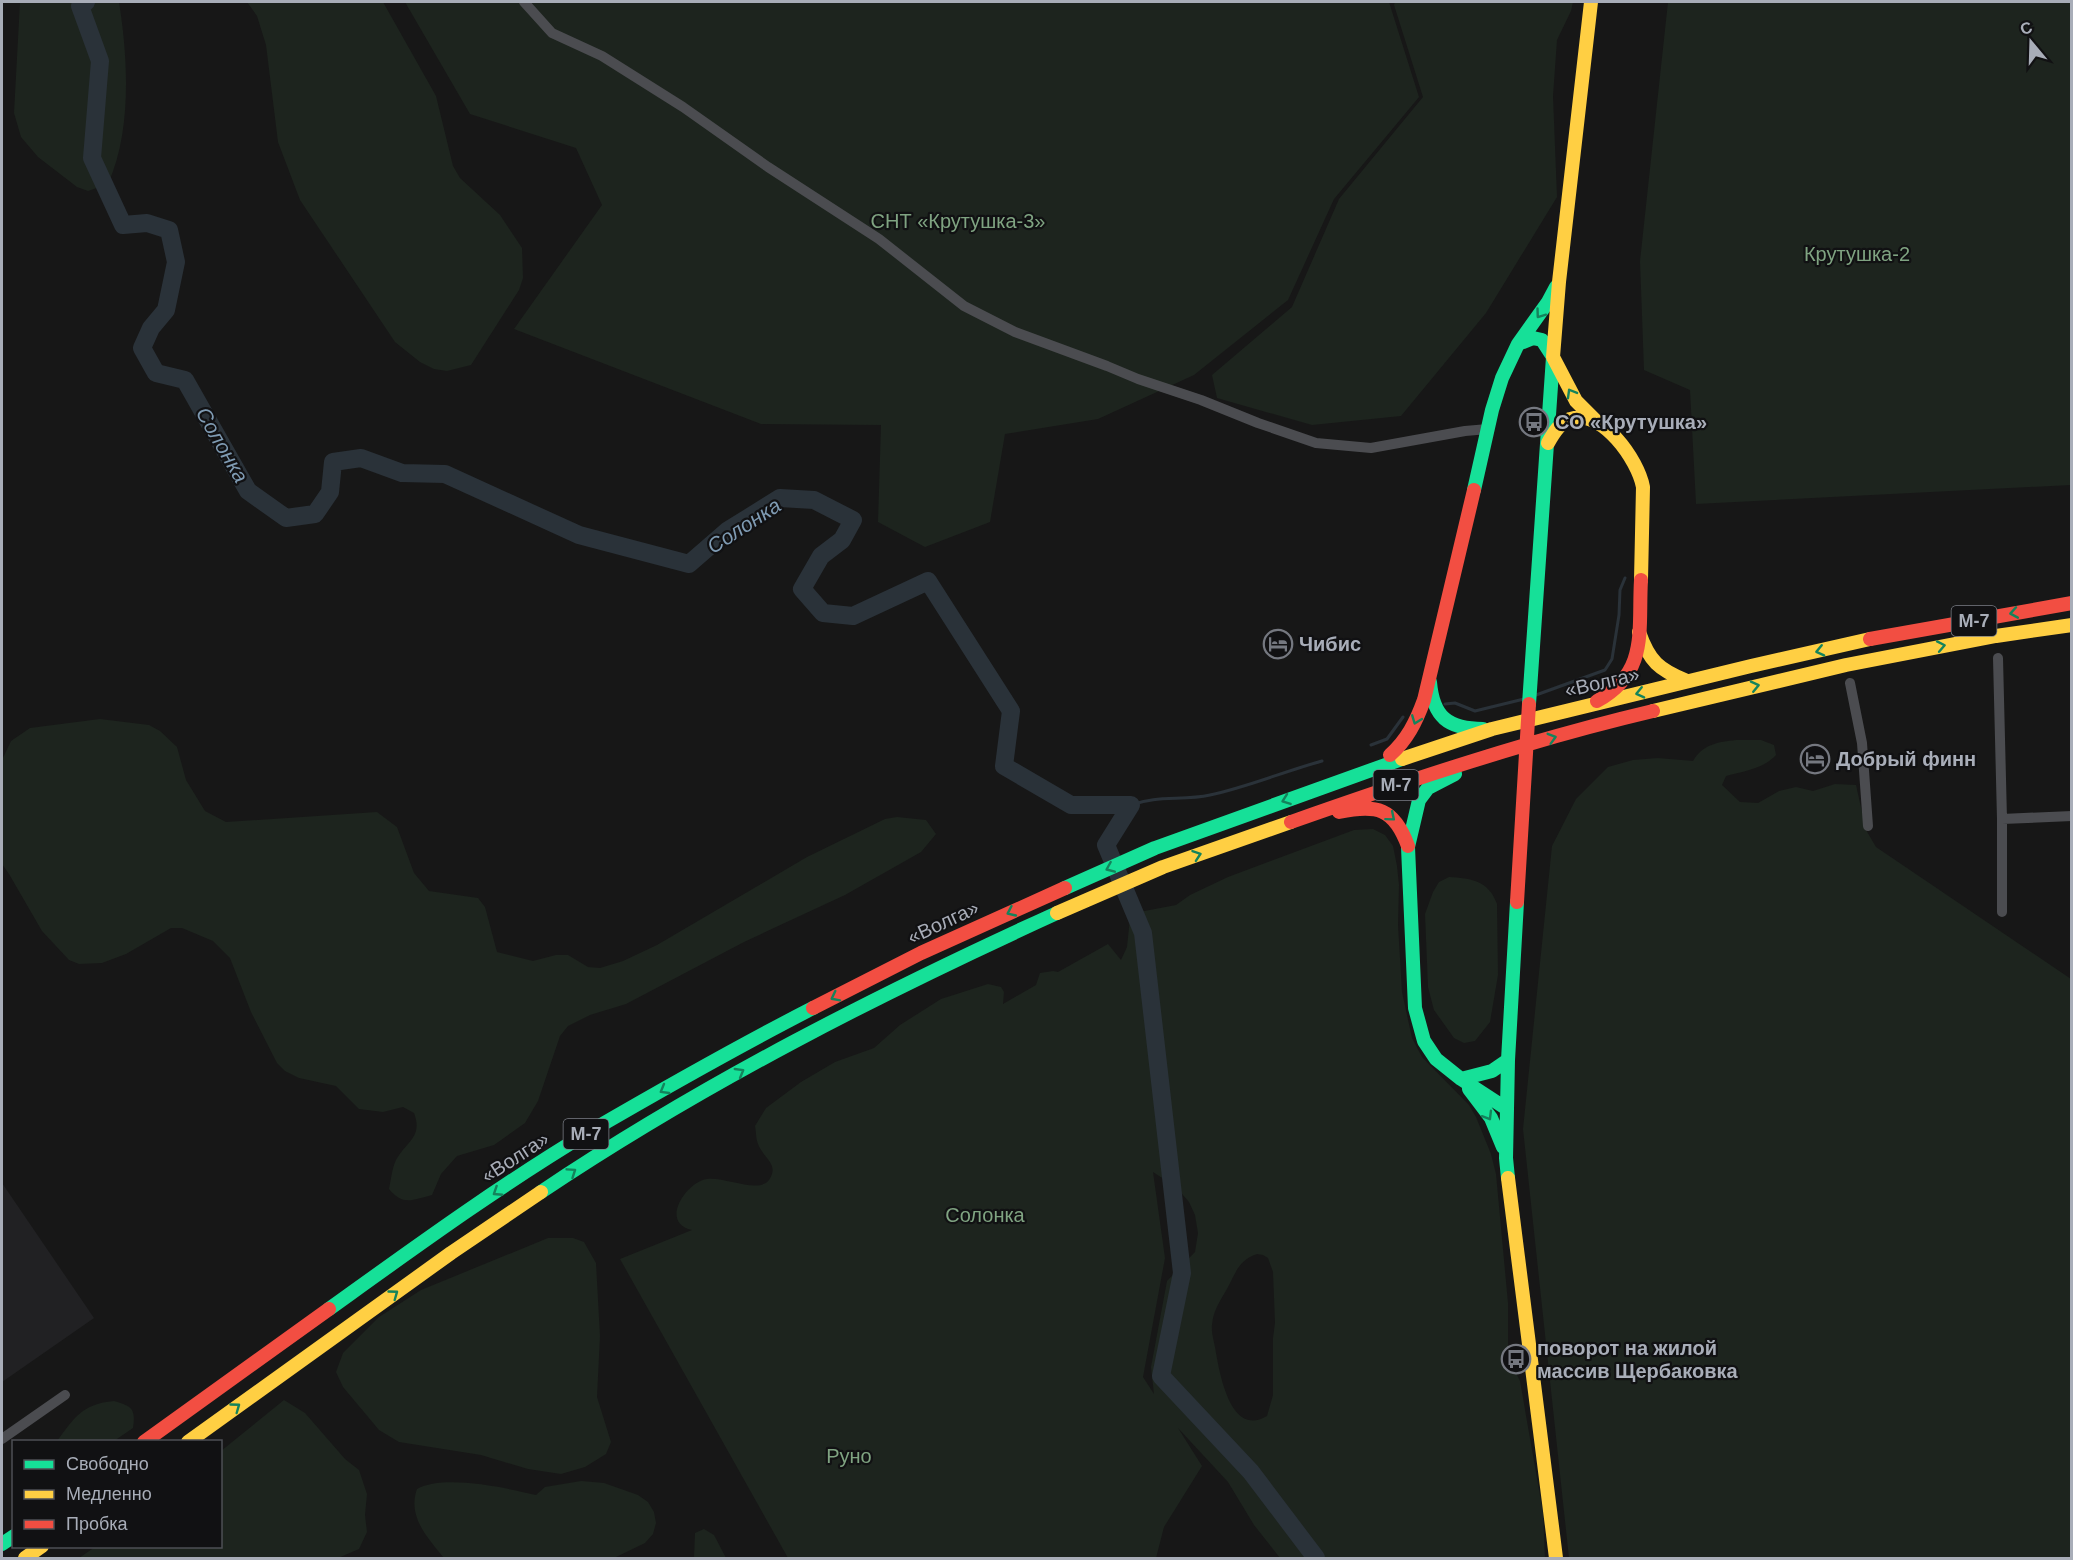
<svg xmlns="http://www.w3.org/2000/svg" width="2073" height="1560" font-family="Arial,sans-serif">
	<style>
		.built { fill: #212123 }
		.green { fill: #1d241e; fill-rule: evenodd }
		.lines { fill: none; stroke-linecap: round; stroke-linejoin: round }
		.stream { stroke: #2a3239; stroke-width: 3 }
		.river { stroke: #2a3239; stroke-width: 18 }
		.street { stroke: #4b4c50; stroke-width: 10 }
		.fast { stroke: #16e098; stroke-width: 14 }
		.slow { stroke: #ffcf43; stroke-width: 14 }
		.jam { stroke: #f24e42; stroke-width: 14 }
		.oneway { stroke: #14835c }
		.labels { text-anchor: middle; stroke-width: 4.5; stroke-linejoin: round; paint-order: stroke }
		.shield { fill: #111113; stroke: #7b7e86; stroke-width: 1.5 }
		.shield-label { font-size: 18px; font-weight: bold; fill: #a8adb8 }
		.park-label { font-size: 20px; fill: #7fa381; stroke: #111113 }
		.poi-label { font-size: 20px; font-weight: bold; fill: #a8adb8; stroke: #111113; text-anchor: start }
		.street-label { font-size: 20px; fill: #a8adb8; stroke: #111113 }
		.water-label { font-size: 21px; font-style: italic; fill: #7f9bb3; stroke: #111113 }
	</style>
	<rect width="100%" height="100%" fill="#171717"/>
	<path class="built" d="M 2,1183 L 94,1318 L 2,1382 Z"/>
	<path class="green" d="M 20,2 L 119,2 C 128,58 132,131 108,184 L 88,191 L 77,187 L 38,157 L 21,137 L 14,113 Z
		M 247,2 L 383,2 L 436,96 L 453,166 L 460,178 L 500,215 L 522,248 L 523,278 L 519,290 L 471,365 L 447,371 L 434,369 L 420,362 L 395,342 L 300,200 L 278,142 L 266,45 L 257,16 Z
		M 405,2 L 1389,2 L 1419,97 L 1334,199 L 1288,300 L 1194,375 L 1098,419 L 1005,434 L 990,522 L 925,547 L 878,522 L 881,425 L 761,424 L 514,329 L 602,205 L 576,148 L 470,114 Z
		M 1395,2 L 1573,2 L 1571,11 L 1557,40 L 1553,96 L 1557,197 L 1486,313 L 1401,416 L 1312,425 L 1217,398 L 1212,375 L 1292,307 L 1339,199 L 1423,97 L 1394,5 Z
		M 1668,2 L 2071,2 L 2071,485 L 1696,504 L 1690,390 L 1644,370 L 1640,261 Z
		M 100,719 L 149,725 L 160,731 L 177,747 L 186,780 L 205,811 L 226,822 L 377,812 L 397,827 L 414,873 L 429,891 L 478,898 L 485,907 L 497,952 L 533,961 L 556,955 L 568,955 L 588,967 L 600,968 L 623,961 L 657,945 L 807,857 L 885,819 L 897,817 L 926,820 L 936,834 L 921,852 L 845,895 L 744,942 L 626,1004 L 590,1015 L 568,1026 L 560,1036 L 538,1101 L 525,1123 L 494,1145 L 457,1156 L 441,1174 L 432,1195 C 412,1200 403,1206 389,1189 C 391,1180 392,1168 396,1160 C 407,1141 423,1137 414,1113 L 403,1107 L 383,1112 L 359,1109 L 336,1086 L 299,1078 L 285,1071 L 277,1063 L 251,1012 L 230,958 L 213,941 L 182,928 L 171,928 L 126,954 L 102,963 L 79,964 L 69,960 L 42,931 L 9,874 L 2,864 L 2,760 L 11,741 L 30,728 Z
		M 1736,740 L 1761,740 L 1774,745 L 1776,755 C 1763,769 1744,771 1726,776 L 1722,785 L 1740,802 L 1758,803 L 1779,791 L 1796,787 L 1813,791 L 1835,784 L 1856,785 L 1866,830 L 1876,847 L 2071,979 L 2071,1558 L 1569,1558 L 1523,1129 L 1552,846 L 1576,799 L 1608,767 L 1633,760 L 1658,758 L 1693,761 C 1703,744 1718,742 1736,740 Z
		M 1373,829 L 1385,835 L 1393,846 L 1397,866 L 1399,885 L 1398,925 L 1402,992 L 1412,1038 L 1422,1057 L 1469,1105 L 1476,1117 L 1491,1154 L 1496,1174 L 1508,1303 L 1508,1350 L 1511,1363 L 1520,1381 L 1543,1513 L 1545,1558 L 1280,1558 L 1254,1525 L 1228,1482 L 1178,1428 L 1202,1466 L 1164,1527 L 1156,1558 L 788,1558 L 620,1259 L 692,1230 C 659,1223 686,1182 707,1179 C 723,1176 759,1194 769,1180 C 780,1164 763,1158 758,1144 C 756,1139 756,1131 755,1126 L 766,1108 L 801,1082 L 835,1062 L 874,1048 L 900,1025 L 941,999 L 988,984 L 1001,987 L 1004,992 L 1003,1004 L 1036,985 L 1040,973 L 1053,971 L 1058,972 L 1108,944 L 1121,960 L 1127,947 L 1130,918 L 1134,913 L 1176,905 L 1190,895 L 1228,877 L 1354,830 ZM 1153,1172 L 1176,1187 L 1189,1202 L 1195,1215 L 1198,1233 L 1195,1252 L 1167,1281 L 1151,1367 L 1154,1394 L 1143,1377 L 1165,1258 ZM 1257,1254 L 1263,1255 L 1268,1258 L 1273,1272 L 1275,1323 L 1273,1338 L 1273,1395 L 1267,1416 C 1231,1438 1220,1375 1216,1353 C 1215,1344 1211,1334 1212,1325 C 1213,1310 1221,1300 1228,1287 C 1236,1272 1239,1260 1257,1254 Z
		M 1449,877 C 1471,878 1489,881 1497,904 L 1498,975 L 1490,1022 L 1475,1041 L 1464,1043 L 1454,1038 L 1434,1010 L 1428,987 L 1425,914 L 1433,892 L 1439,882 Z
		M 548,1238 L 573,1238 L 584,1242 L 596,1263 L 600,1336 L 597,1397 L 611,1442 L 606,1454 L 585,1467 L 561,1474 L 528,1469 L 481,1455 L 399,1442 L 379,1430 L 343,1387 L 336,1372 L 343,1353 L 379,1317 L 421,1290 Z
		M 284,1400 L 305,1413 L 345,1459 L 359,1470 L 367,1494 L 365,1515 L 367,1532 L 359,1549 L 338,1558 L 79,1558 L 95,1547 L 220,1546 L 221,1451 Z
		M 114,1401 C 132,1406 136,1409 133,1428 L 114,1441 L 57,1441 C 75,1417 82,1404 114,1401 Z
		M 581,1481 L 604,1483 L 638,1495 L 648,1502 L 654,1512 L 656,1523 L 653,1534 L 645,1543 L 614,1558 L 444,1558 C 428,1538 407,1517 417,1489 C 444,1474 506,1488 536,1495 L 545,1487 Z
		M 704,1529 L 714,1535 L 726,1558 L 694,1558 L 695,1533 Z"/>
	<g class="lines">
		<path class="stream" d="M 1536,695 L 1605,670 L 1612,659 L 1619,615 L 1620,590 L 1625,578
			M 1445,704 L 1455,703 L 1475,711 L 1524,699
			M 1371,745 L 1387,739 L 1403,717
			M 1131,805 C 1157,795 1183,801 1210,795 C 1248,787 1285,771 1322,761"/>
		<path class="river" d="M 86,2 L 80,6 L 100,61 L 92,158 L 123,225 L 147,223 L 169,230 L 176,262 L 166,310 L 151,328 L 142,348 L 156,373 L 185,380 L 248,491 L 286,518 L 315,514 L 330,492 L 333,462 L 361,458 L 402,473 L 445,474 L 579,535 L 689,564 L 727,531 L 780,498 L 814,500 L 853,520 L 842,540 L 821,556 L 802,589 L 823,613 L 853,616 L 928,581 L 1011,711 L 1004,766 L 1071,805 L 1131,805 L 1106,845 L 1143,933 L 1182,1273 L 1161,1376 L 1251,1472 L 1316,1558"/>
		<path class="street" d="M 524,2 L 552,33 L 602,56 L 683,107 L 768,167 L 879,239 L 964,306 L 1015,332 L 1107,366 L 1138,379 L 1201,400 L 1258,423 L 1316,443 L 1371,448 L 1465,431 L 1488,429
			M 1998,658 L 2002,819 L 2002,912
			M 1850,683 L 1862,743 L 1868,826
			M 2002,819 L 2072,816
			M 2,1439 L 65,1395"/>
		<path class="fast" d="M 1518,344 L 1548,302 L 1556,287
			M 1474,490 L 1492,410 L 1502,378 L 1518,344 L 1533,338 L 1542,340 L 1553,357 L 1529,704
			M 1430,682 C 1433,717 1448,729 1483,729
			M 1455,774 L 1428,788 L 1419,800 L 1408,847 L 1415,1008 L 1424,1041 L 1436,1059 L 1461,1079 L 1507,1109
			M 1065,888 L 1155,848 L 1402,759
			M 1461,1079 L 1492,1071 L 1508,1060
			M 1469,1089 L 1491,1118 L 1503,1147
			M 1508,1178 L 1506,1158 L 1508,1060 L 1517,902
			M 541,1192 C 704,1083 879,994 1057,913
			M 329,1309 C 414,1248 499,1186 589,1132 C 663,1089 737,1047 813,1008
			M 2,1544 L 14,1536"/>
		<path class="slow" d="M 1591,2 L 1559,282 L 1553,357 L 1576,401 L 1597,422
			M 1548,443 C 1553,434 1560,422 1570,419 C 1602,408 1638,460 1643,487 L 1641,580
			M 1639,632 C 1649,661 1659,670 1687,681
			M 1653,711 L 1846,665 L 1996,636 L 2072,625
			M 1402,759 L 1492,729 L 1751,666 L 1870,639
			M 1057,913 L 1163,867 L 1291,822
			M 1508,1178 L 1556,1558
			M 188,1442 L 451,1253 L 541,1192
			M 25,1558 L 42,1546"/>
		<path class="jam" d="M 1870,639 L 2072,603
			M 1597,701 C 1649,672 1638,631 1641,580
			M 1390,755 C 1407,740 1416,722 1424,700 L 1474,490
			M 1339,812 C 1377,804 1394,808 1408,846
			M 1291,822 C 1410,780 1530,740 1653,711
			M 1517,902 L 1529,704
			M 813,1008 L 921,953 L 1065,888
			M 144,1442 L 329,1309"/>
	</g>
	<defs><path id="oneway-chevron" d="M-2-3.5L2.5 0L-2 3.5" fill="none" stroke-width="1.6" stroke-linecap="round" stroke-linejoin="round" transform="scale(1.5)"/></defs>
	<g class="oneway">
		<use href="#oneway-chevron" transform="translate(1540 314) rotate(126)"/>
		<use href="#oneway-chevron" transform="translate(1571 393) rotate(-120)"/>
		<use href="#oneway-chevron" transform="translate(2014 613) rotate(170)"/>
		<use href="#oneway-chevron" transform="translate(1941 646) rotate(-11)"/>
		<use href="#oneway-chevron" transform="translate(1820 651) rotate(167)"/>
		<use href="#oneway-chevron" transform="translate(1755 686) rotate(-13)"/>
		<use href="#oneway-chevron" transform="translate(1640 693) rotate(167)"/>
		<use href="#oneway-chevron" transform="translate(1416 720) rotate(111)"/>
		<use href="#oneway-chevron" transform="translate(1552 738) rotate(-16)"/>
		<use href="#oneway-chevron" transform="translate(1286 800) rotate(160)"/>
		<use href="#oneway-chevron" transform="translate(1391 817) rotate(40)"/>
		<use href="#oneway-chevron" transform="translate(1197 855) rotate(-19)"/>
		<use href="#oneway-chevron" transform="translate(1110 868) rotate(157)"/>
		<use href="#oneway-chevron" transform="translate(1011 912) rotate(155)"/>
		<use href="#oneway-chevron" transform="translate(835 997) rotate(153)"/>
		<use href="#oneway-chevron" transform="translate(740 1072) rotate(-30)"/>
		<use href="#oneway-chevron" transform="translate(664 1090) rotate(150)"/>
		<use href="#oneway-chevron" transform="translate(1488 1116) rotate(59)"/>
		<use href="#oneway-chevron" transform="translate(572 1172) rotate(-34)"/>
		<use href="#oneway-chevron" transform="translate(497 1192) rotate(147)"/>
		<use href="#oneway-chevron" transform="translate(394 1294) rotate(-36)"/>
		<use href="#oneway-chevron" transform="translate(236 1407) rotate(-36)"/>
	</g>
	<defs>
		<g id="bus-ring" transform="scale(1.5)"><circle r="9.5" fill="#111113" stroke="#757880" stroke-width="1.5"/><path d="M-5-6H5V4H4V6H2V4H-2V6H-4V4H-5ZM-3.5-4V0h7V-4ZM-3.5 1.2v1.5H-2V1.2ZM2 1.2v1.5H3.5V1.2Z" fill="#757880"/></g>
		<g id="hotel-ring" transform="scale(1.5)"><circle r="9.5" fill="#111113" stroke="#757880" stroke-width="1.5"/><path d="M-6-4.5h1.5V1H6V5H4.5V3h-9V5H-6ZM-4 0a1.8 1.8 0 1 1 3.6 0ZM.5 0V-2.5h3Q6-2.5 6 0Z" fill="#757880"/></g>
	</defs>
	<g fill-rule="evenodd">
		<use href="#bus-ring" x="1534" y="422"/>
		<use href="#hotel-ring" x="1278" y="644"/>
		<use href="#hotel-ring" x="1815" y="759"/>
		<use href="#bus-ring" x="1516" y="1359"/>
	</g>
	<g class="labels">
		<g class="shield">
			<rect x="1951.5" y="606" width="45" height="30" rx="4.5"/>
			<rect x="1373.5" y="770" width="45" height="30" rx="4.5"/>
			<rect x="563.5" y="1119" width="45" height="30" rx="4.5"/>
		</g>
		<g class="shield-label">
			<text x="1974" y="627">М-7</text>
			<text x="1396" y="791">М-7</text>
			<text x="586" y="1140">М-7</text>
		</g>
		<g class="park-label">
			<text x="958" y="228">СНТ «Крутушка-3»</text>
			<text x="1857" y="261">Крутушка-2</text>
			<text x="985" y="1222">Солонка</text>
			<text x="849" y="1463">Руно</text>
		</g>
		<g class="poi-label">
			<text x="1555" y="429">СО «Крутушка»</text>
			<text x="1299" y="651">Чибис</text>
			<text x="1836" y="766">Добрый финн</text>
			<text x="1537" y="1355">поворот на жилой<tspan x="1537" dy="23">массив Щербаковка</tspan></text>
		</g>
		<g class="street-label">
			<text transform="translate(1602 682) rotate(-13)" y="7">«Волга»</text>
			<text transform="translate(943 922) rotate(-25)" y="7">«Волга»</text>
			<text transform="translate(515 1157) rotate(-33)" y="7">«Волга»</text>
		</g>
		<g class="water-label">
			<text transform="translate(222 445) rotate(60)" y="7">Солонка</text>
			<text transform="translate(744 526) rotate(-33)" y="7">Солонка</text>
		</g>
	</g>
	<rect width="2073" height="1560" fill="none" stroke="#a8adb8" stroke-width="6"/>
	<rect x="12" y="1440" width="210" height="108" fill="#111113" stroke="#4d4f55" stroke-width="1.5"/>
	<rect x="24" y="1460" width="30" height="9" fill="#16e098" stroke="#4d4f55" stroke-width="1.5"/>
	<text x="66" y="1470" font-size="18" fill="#a8adb8">Свободно</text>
	<rect x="24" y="1490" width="30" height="9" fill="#ffcf43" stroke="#4d4f55" stroke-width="1.5"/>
	<text x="66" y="1500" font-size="18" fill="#a8adb8">Медленно</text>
	<rect x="24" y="1520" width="30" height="9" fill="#f24e42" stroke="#4d4f55" stroke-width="1.5"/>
	<text x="66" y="1530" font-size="18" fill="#a8adb8">Пробка</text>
	<g transform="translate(2031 42) rotate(341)" stroke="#111113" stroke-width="4.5" paint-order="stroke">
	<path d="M0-4.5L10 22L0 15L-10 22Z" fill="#a8adb8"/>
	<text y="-9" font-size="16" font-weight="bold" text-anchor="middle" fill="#a8adb8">С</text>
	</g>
</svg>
